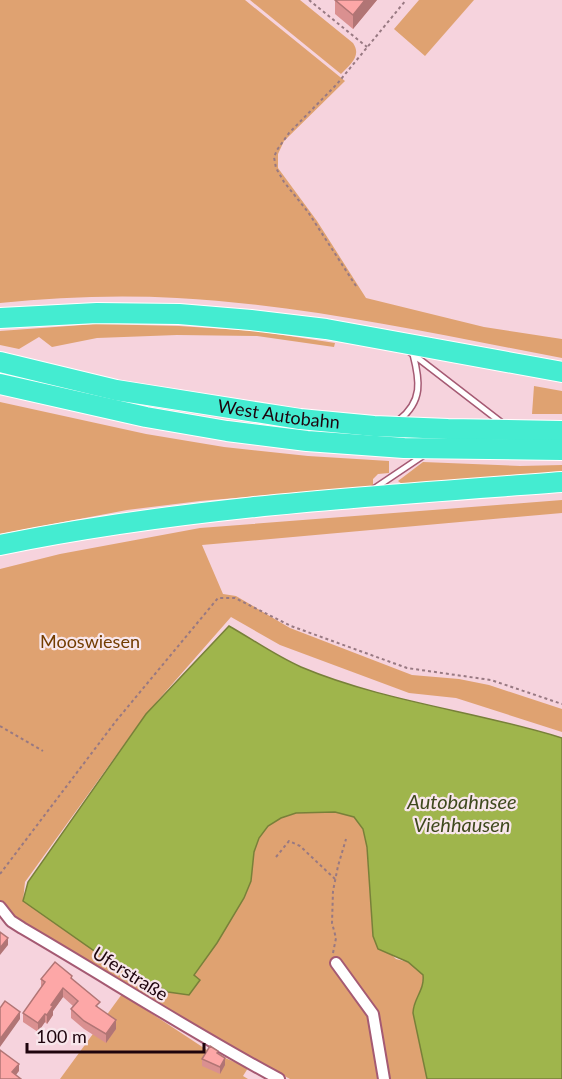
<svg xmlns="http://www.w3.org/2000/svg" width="562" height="1079" font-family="Lato,sans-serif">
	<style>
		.green { fill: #dfa271 }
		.water { fill: #9fb54c; stroke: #788039; stroke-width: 1.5 }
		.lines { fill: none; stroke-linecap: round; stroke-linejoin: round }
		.lane-casing { stroke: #a55a73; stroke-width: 8 }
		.street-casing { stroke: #a55a73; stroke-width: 14 }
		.highway-casing { stroke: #fff; stroke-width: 22 }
		.path { stroke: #987982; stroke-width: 2; stroke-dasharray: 3 3; stroke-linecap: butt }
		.lane { stroke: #fff; stroke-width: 5 }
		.street { stroke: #fff; stroke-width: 10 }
		.highway { stroke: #44ecd1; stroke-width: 20 }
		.wall { fill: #da9090 }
		.shaded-wall { fill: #b17575 }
		.building { fill: #fda7a7; stroke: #b17575; stroke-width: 1.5 }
		.labels { text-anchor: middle; stroke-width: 4.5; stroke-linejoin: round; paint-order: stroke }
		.street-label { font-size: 18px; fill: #1e040d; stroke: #f8e6eb }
		.park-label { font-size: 18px; fill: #723c00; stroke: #f8e6eb }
		.water-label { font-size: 20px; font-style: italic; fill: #3f491e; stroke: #f8e6eb }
	</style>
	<rect width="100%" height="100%" fill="#f6d3dd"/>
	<path class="green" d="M 0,0 L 245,0 L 345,81 L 284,141 L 278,154 L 278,168 L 317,221 L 366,298 L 484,327 L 562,339 L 562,358 C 435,334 306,305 177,298 C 118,295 58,297 0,303 Z
		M 250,0 L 300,0 L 353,43 C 362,56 350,65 341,74 Z
		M 419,0 L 474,0 L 425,56 L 394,29 Z
		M 96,324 L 179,326 L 257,331 L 335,343 L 334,347 L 257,336 L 177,335 L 97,338 L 52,347 L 39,337 L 19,349 L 0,345 L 0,331 Z
		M 534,386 L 562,391 L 562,414 L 532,414 Z
		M 0,402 L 146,434 L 224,447 L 308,456 L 389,461 L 389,473 L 378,474 L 373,479 L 373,486 L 200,501 L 127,510 L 0,534 Z
		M 423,462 L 520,466 L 562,465 L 562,475 L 406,487 L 398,481 Z
		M 562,500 L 562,513 L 202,545 L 223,594 L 236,596 L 290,628 L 412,675 L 459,679 L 489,685 L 562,709 L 562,732 L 456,698 L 409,693 L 280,645 L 231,617 L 146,714 L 25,882 L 23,901 L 194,975 L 217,943 L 244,898 L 251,881 L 254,852 L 259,838 L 268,826 L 281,818 L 296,813 L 335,812 L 354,817 L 363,829 L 367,847 L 373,936 L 396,959 L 408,962 L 423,974 C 425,990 413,998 413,1013 L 427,1079 L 290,1079 L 146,999 L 20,922 L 4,906 L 0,909 L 0,569 L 60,554 L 200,528 Z
		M 122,994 L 207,1050 L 248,1068 L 243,1076 L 248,1079 L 60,1079 Z"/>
	<path class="water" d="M 229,626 C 252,639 276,656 301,667 C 384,702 476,711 562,738 L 562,1079 L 427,1079 L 413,1013 C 413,999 425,990 423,975 L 408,962 L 378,949 L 373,936 L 367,847 L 363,829 L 354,817 L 335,812 L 296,813 L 281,818 L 268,826 L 259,838 L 254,852 L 251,881 L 244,898 L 217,943 L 194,975 L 200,980 L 189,995 L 168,992 L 93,950 L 23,901 L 28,882 L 146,714 Z"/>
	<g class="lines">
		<g class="lane-casing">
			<path id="lane" d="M 410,352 L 502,423
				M 399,420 C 423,401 420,381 413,354
				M 372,490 L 424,455"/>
		</g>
		<g class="street-casing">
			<path id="street" d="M 0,907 L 11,921 L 22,928 C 108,978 191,1032 279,1079
				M 336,963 L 373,1014 L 384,1079"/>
		</g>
		<g class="highway-casing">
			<g id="highway">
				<path d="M 0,318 L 97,313 L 179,314 L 251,320 L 326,329 L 562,372"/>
				<path id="s1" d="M 0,362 L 116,390 L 300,419 L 374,426 L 448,429 L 562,431"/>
				<path d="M 0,384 L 146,417 L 227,431 L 307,441 L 404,448 L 562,450"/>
				<path d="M 0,545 C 185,507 374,496 562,482"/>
			</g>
		</g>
		<path class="path" d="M 309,0 L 367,47
			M 356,286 L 308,212 L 284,182 L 276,168 L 274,157 L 277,150 L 289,133 L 337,84 L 406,0
			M 0,726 L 43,751
			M 276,857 L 289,841 L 300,846 L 335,879
			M 0,874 L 116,721 L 218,598 L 235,598 L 291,626 L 407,668 L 491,680 L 562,704
			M 333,953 L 336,938 L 332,923 L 333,891 L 338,866 L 346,839"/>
		<use href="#lane" class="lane"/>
		<use href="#street" class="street"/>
		<use href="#highway" class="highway"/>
	</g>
	<path class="wall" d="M 335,0 L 377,0 L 353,29 L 335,14 Z
		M 41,979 L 72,979 L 100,1009 L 116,1029 L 106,1043 L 84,1029 L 71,1018 L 71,1009 L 73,1006 L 63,997 L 53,1011 L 53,1015 L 47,1024 L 45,1022 L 38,1032 L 23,1022 L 23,1013 L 41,988 Z
		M 218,1054 L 225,1065 L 220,1074 L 202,1066 L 202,1059 Z"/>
	<path class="shaded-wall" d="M 365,0 L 377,0 L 353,29 L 353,15 Z
		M 8,938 L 8,945 L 0,955 L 0,948 Z
		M 63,988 L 63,997 L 53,1011 L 53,1015 L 47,1024 L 47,1015 L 51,1005 Z
		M 20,1012 L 20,1019 L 0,1047 L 0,1039 Z
		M 45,1014 L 45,1022 L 38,1032 L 38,1023 Z
		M 116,1020 L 116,1029 L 106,1043 L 106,1034 Z
		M 225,1058 L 225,1065 L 220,1074 L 220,1067 Z
		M 19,1064 L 19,1071 L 13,1079 L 12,1072 Z"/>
	<path class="building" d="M 335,0 L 365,0 L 353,15 Z
		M 0,932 L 8,938 L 0,948 Z
		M 55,962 L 72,976 L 71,978 L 100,1002 L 96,1006 L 116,1020 L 106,1034 L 84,1021 L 71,1009 L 78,1001 L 63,988 L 51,1005 L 53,1006 L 47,1015 L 45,1014 L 38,1023 L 23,1013 L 45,982 L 41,979 Z
		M 5,1001 L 20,1012 L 0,1039 L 0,1008 Z
		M 210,1046 L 218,1051 L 217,1053 L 225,1058 L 220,1067 L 202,1059 Z
		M 0,1050 L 19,1064 L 12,1072 L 21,1079 L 0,1079 Z"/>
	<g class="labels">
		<g class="street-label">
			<text dy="6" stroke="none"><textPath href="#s1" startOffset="284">West Autobahn</textPath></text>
			<text transform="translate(130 974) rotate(32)" y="6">Uferstraße</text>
		</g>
		<g class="park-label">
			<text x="90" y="648">Mooswiesen</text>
		</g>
		<g class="water-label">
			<text x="462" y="809">Autobahnsee<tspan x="462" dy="23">Viehhausen</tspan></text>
		</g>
	</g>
	<path d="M27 1043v9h177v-9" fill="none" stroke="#1e040d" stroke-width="3"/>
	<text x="36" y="1043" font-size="18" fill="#1e040d" stroke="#f8e6eb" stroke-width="4.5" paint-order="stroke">100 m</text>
</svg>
